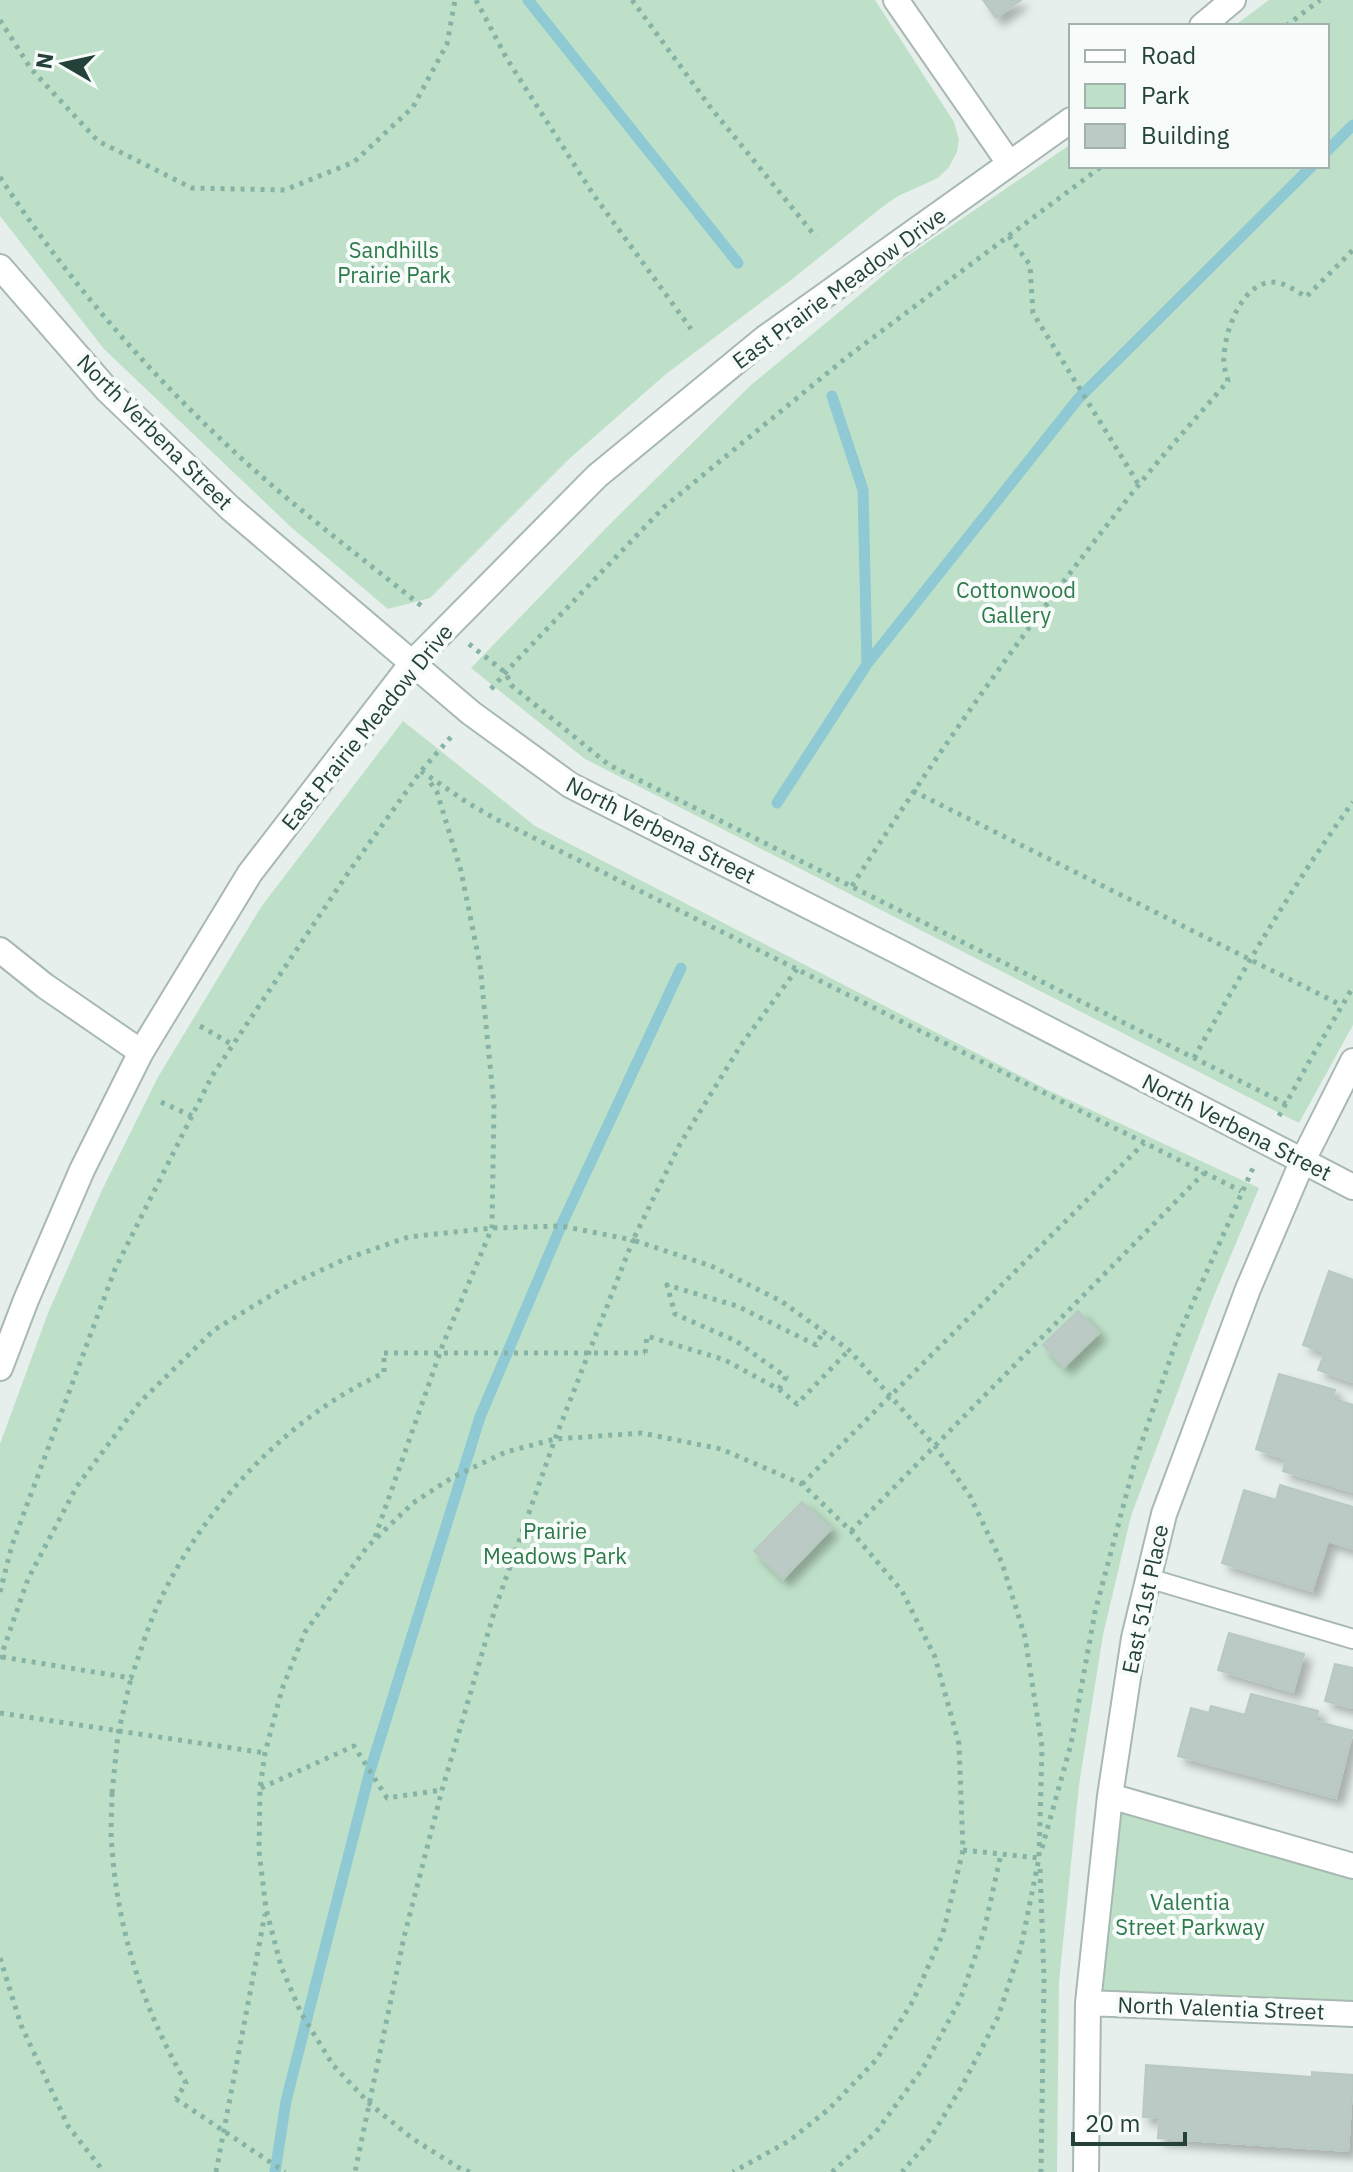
<svg xmlns="http://www.w3.org/2000/svg" width="1353" height="2172" font-family="'IBM Plex Sans',sans-serif">
	<style>
		.green { fill: #bfe0c8 }
		.lines { fill: none; stroke-linecap: round; stroke-linejoin: round }
		.stream { stroke: #8ec9d4; stroke-width: 11 }
		.building { fill: #bbcac4; stroke: #b8c9c2; stroke-width: 2; filter: url(#shadow) }
		.service-casing { stroke: #a8b8b2; stroke-width: 22 }
		.minor-casing { stroke: #a8b8b2; stroke-width: 28 }
		.tertiary-casing { stroke: #a8b8b2; stroke-width: 28 }
		.path { stroke: #86b3a5; stroke-width: 5; stroke-dasharray: 4 6; stroke-linecap: butt }
		.service { stroke: #fff; stroke-width: 18 }
		.minor { stroke: #fff; stroke-width: 24 }
		.tertiary { stroke: #fff; stroke-width: 24 }
		.path-bridge { stroke: #86b3a5; stroke-width: 5; stroke-dasharray: 4 6; stroke-linecap: butt }
		.labels { text-anchor: middle; stroke-width: 8; stroke-linejoin: round; paint-order: stroke }
		.park-label { font-size: 22px; fill: #2d7a4b; stroke: #f7fbf9 }
		.street-label { font-size: 22px; fill: #24423a; stroke: #f7fbf9 }
	</style>
	<defs>
		<filter id="shadow"><feDropShadow dx="7" dy="7" stdDeviation="4" flood-color="#0004"/></filter>
	</defs>
	<rect width="100%" height="100%" fill="#e6efeb"/>
	<path class="green" d="M 0,0 L 875,0 L 954,122 L 959,140 L 957,152 L 949,167 L 938,178 L 898,196 L 881,208 L 791,280 L 666,374 L 569,459 L 430,598 L 388,609 L 292,528 L 104,349 L 0,216 Z
		M 1269,0 L 1353,0 L 1353,1025 L 1299,1123 L 585,759 L 471,668 L 611,523 L 751,385 L 903,259 L 1071,144 L 1071,166 L 1327,166 L 1327,26 L 1234,26 Z
		M 403,721 L 535,826 L 1048,1090 L 1259,1188 L 1211,1303 L 1131,1516 L 1103,1635 L 1079,1785 L 1059,1982 L 1057,2172 L 0,2172 L 0,1444 L 48,1313 L 102,1190 L 158,1077 L 261,907 Z
		M 1110,1796 L 1353,1866 L 1353,2014 L 1089,2003 Z"/>
	<g class="lines">
		<path class="stream" d="M 528,0 L 738,263
			M 1327,151 L 1353,125
			M 832,396 L 863,490 L 867,664
			M 777,803 L 867,664 L 1078,399 L 1312,166
			M 275,2172 L 286,2101 L 370,1771 L 480,1417 L 561,1226 L 681,968"/>
	</g>
	<path class="building" d="M 983,0 L 1021,0 L 996,18 Z
		M 1329,1271 L 1353,1280 L 1353,1382 L 1318,1370 L 1325,1352 L 1303,1345 Z
		M 1078,1311 L 1099,1333 L 1064,1367 L 1043,1345 Z
		M 1279,1374 L 1335,1390 L 1332,1398 L 1353,1405 L 1353,1492 L 1283,1471 L 1286,1459 L 1256,1449 Z
		M 1280,1485 L 1353,1507 L 1353,1549 L 1328,1541 L 1312,1591 L 1222,1563 L 1244,1490 L 1276,1500 Z
		M 802,1502 L 831,1529 L 783,1579 L 754,1551 Z
		M 1229,1633 L 1304,1654 L 1293,1692 L 1218,1670 Z
		M 1335,1664 L 1353,1668 L 1353,1708 L 1325,1701 Z
		M 1251,1694 L 1318,1711 L 1315,1721 L 1353,1731 L 1336,1798 L 1178,1756 L 1191,1708 L 1209,1713 L 1211,1706 L 1245,1715 Z
		M 1146,2065 L 1312,2077 L 1312,2072 L 1353,2075 L 1348,2151 L 1158,2138 L 1159,2118 L 1143,2117 Z"/>
	<g class="lines">
		<g class="service-casing">
			<path id="service" d="M 1148,1578 L 1353,1639"/>
		</g>
		<g class="minor-casing">
			<path id="minor" d="M 896,0 L 1009,163
				M 0,950 L 45,986 L 141,1052
				M 1110,1796 L 1353,1866
				M 1088,2003 L 1353,2014
				M 1086,2172 L 1088,2003 L 1110,1796 L 1134,1638 L 1164,1514 L 1248,1289 L 1303,1160 L 1353,1061"/>
		</g>
		<g class="tertiary-casing">
			<path id="tertiary" d="M 1202,26 L 1233,0
				M 0,267 L 108,391 L 230,508 L 471,713 L 570,785 L 895,950 L 1353,1187
				M 0,1368 L 26,1300 L 82,1170 L 141,1052 L 250,873 L 412,663 L 597,476 L 765,338 L 1071,120"/>
		</g>
		<path class="path" d="M 476,0 L 507,59 L 593,194 L 691,329
			M 632,0 L 711,108 L 816,237
			M 0,20 L 31,69 L 98,141 L 192,188 L 285,190 L 354,162 L 413,107 L 447,44 L 455,0
			M 1286,26 L 1320,0
			M 0,177 C 67,280 150,375 241,458 C 299,511 362,558 424,608
			M 1009,236 L 1030,265 L 1033,313 L 1139,485
			M 469,644 L 506,673 L 511,685 L 609,765 L 1286,1104
			M 491,689 L 517,660 L 664,507 L 847,357 L 1102,166
			M 421,771 L 468,803 L 496,819 L 1241,1191
			M 913,791 L 1341,1005
			M 852,886 C 940,748 1035,615 1137,487 C 1166,451 1198,416 1228,381 C 1226,373 1223,365 1224,356 C 1225,331 1241,285 1271,282 C 1284,282 1295,290 1306,297 L 1353,250
			M 797,969 L 741,1045 L 680,1144 L 633,1240 L 711,1266 L 781,1301 L 849,1350 L 935,1446 L 970,1496 L 1002,1563 L 1025,1637 L 1042,1747 L 1039,1858 L 1021,1947 L 998,2017 L 962,2086 L 928,2142 L 902,2172
			M 200,1026 L 233,1045
			M 1194,1058 C 1243,970 1294,883 1353,802
			M 161,1102 L 192,1116
			M 1279,1116 L 1310,1060 L 1353,987
			M 645,1353 L 647,1336 L 725,1360 L 780,1390 L 797,1404 L 849,1350
			M 779,1389 L 786,1377 L 736,1341 L 675,1314 L 667,1285 L 737,1306 L 816,1345 L 824,1330
			M 802,1484 L 1144,1143
			M 851,1531 L 1204,1173
			M 375,1537 L 443,1344 L 492,1228 L 494,1105 L 480,965 L 461,871 L 437,792 L 427,778
			M 0,1592 L 12,1545 L 115,1269 L 212,1076 L 350,870 L 421,771 L 451,737
			M 2,1657 L 131,1678 C 138,1659 144,1639 151,1621 C 193,1518 283,1418 384,1373 L 384,1353
			M 0,1659 L 28,1579 L 77,1486 L 140,1402 L 214,1330 L 283,1288 L 343,1260 L 408,1237 L 492,1228 L 561,1226 L 633,1240 L 555,1439 L 495,1609 L 442,1790 L 404,1937 L 355,2172
			M 0,1713 L 265,1753
			M 261,1788 L 354,1746 L 387,1798 L 442,1790
			M 112,1793 C 112,1811 110,1830 112,1848 C 118,1933 144,2010 186,2083 L 176,2099
			M 1042,1848 L 1071,1744 L 1095,1612 L 1135,1462 L 1178,1336 L 1253,1168
			M 963,1850 L 1039,1858
			M 1040,1869 L 1044,1978 L 1041,2172
			M 0,1958 L 21,2025 L 68,2126 L 104,2172
			M 216,2172 L 265,1914
			M 470,2172 L 461,2169 L 413,2139 L 370,2104 L 333,2065 L 301,2013 L 281,1966 L 266,1909 L 259,1851 L 260,1788 L 265,1753 L 282,1689 L 305,1632 L 367,1547 L 413,1503 L 453,1477 L 506,1452 L 555,1439 L 642,1433 L 721,1449 L 802,1484 L 851,1531 L 902,1591 L 935,1657 L 959,1744 L 963,1850 L 943,1933 L 913,2001 L 876,2060 L 829,2109 L 789,2141 L 733,2172
			M 832,2172 L 876,2132 L 923,2068 L 960,2000 L 984,1931 L 1001,1854"/>
		<use href="#service" class="service"/>
		<use href="#minor" class="minor"/>
		<use href="#tertiary" class="tertiary"/>
		<path class="path-bridge" d="M 384,1353 L 645,1353
			M 112,1793 L 118,1734 L 131,1678
			M 176,2099 L 285,2172"/>
	</g>
	<g class="labels">
		<g class="park-label">
			<text x="394" y="258">Sandhills<tspan x="394" dy="25">Prairie Park</tspan></text>
			<text x="1016" y="598">Cottonwood<tspan x="1016" dy="25">Gallery</tspan></text>
			<text x="555" y="1539">Prairie<tspan x="555" dy="25">Meadows Park</tspan></text>
			<text x="1190" y="1910">Valentia<tspan x="1190" dy="25">Street Parkway</tspan></text>
		</g>
		<g class="street-label">
			<text transform="translate(839 288) rotate(-36)" y="8">East Prairie Meadow Drive</text>
			<text transform="translate(155 432) rotate(45)" y="8">North Verbena Street</text>
			<text transform="translate(367 727) rotate(-51)" y="8">East Prairie Meadow Drive</text>
			<text transform="translate(661 830) rotate(27)" y="8">North Verbena Street</text>
			<text transform="translate(1237 1127) rotate(27)" y="8">North Verbena Street</text>
			<text transform="translate(1145 1599) rotate(-78)" y="8">East 51st Place</text>
			<text transform="translate(1221 2008) rotate(2)" y="8">North Valentia Street</text>
		</g>
	</g>
	<rect x="1069" y="24" width="260" height="144" fill="#f7fbf9" stroke="#a3b1ad" stroke-width="2"/>
	<rect x="1085" y="50" width="40" height="12" fill="#ffffff" stroke="#a3b1ad" stroke-width="2"/>
	<text x="1141" y="64" font-size="24" fill="#24423a">Road</text>
	<rect x="1085" y="84" width="40" height="24" fill="#bfe0c8" stroke="#a3b1ad" stroke-width="2"/>
	<text x="1141" y="104" font-size="24" fill="#24423a">Park</text>
	<rect x="1085" y="124" width="40" height="24" fill="#bbcac4" stroke="#a3b1ad" stroke-width="2"/>
	<text x="1141" y="144" font-size="24" fill="#24423a">Building</text>
	<g transform="translate(64 64) rotate(279)" stroke="#f7fbf9" stroke-width="6" paint-order="stroke">
	<path d="M0-6L14 30L0 20L-14 30Z" fill="#24423a"/>
	<text y="-12" font-size="22" font-weight="bold" text-anchor="middle" fill="#24423a">N</text>
	</g>
	<path d="M1073 2132v12h112v-12" fill="none" stroke="#24423a" stroke-width="4"/>
	<text x="1085" y="2132" font-size="24" fill="#24423a" stroke="#f7fbf9" stroke-width="6" paint-order="stroke">20 m</text>
</svg>
